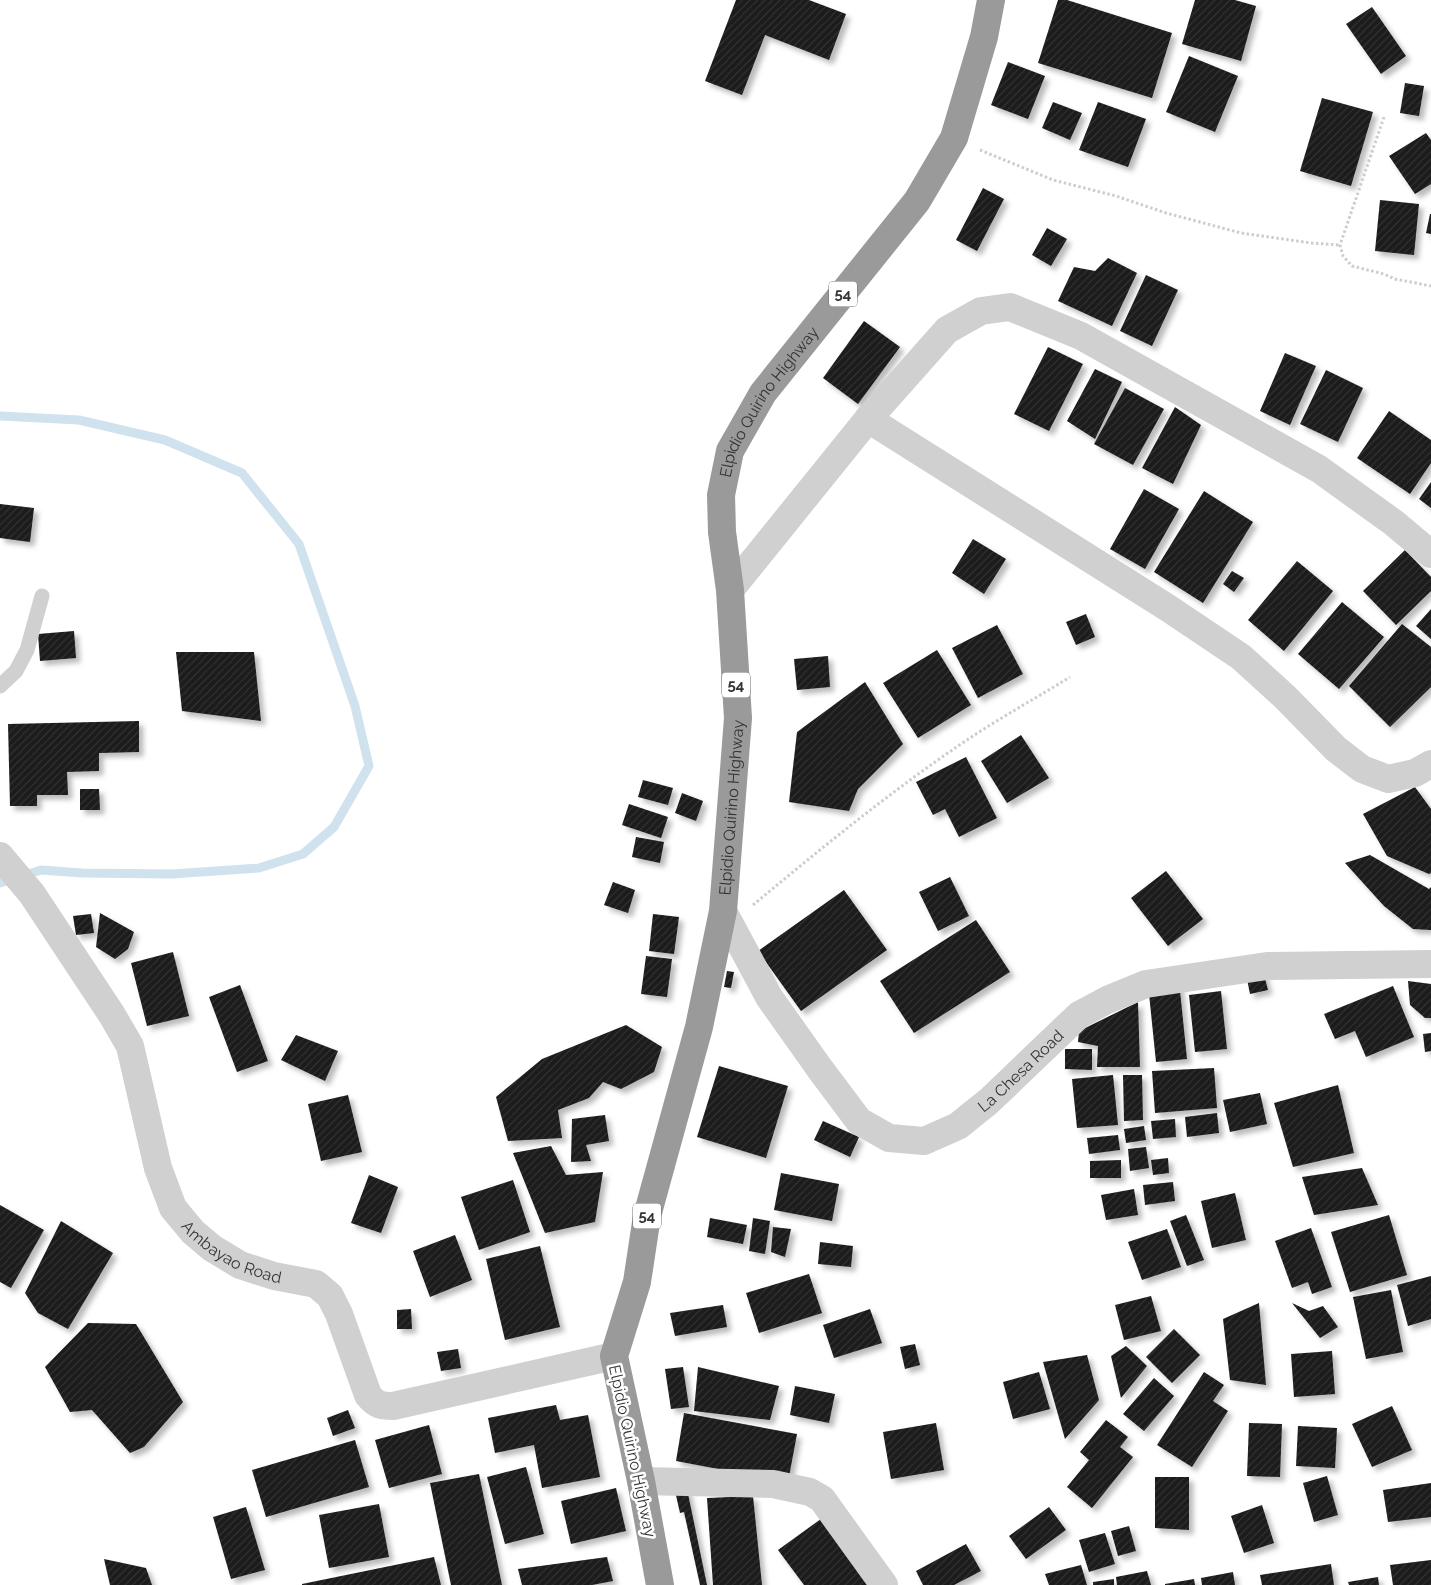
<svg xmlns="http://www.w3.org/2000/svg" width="1431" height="1585" font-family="Raleway,sans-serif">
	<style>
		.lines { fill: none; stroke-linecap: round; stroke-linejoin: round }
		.stream { stroke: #cfe2ee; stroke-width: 9 }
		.building { fill: url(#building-hatch); filter: url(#shadow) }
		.path { stroke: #cdcdcd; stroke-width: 3; stroke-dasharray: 2.5 2.5; stroke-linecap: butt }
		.lane { stroke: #d0d0d0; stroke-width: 15 }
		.street { stroke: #d0d0d0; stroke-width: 28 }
		.highway { stroke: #9a9a9a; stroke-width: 28 }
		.labels { text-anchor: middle; stroke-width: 5; stroke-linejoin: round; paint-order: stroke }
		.shield { fill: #fff; stroke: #707070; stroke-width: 1 }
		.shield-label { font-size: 15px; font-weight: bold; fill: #333 }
		.street-label { font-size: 16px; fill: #333; stroke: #fff }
	</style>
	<defs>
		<pattern id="building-hatch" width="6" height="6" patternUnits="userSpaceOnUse" patternTransform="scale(1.25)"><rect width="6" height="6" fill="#1a1a1a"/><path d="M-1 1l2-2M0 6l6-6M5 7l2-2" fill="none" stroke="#333"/></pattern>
		<filter id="shadow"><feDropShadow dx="4.5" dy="4.5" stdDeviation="2.5" flood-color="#0004"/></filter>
	</defs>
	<rect width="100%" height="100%" fill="#fff"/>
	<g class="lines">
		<path class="stream" d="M 0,416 L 79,420 L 165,440 L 242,473 L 299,544 L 355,706 L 369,766 L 334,827 L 303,854 L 259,868 L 172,874 L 82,873 L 41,870 L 0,883"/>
	</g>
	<path class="building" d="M 736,0 L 809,0 L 846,14 L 829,60 L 765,35 L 742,95 L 705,81 Z
		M 1058,0 L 1067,0 L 1172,33 L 1152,98 L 1038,63 Z
		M 1195,0 L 1235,0 L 1256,6 L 1241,61 L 1182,44 Z
		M 1372,7 L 1406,56 L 1381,74 L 1346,24 Z
		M 1189,56 L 1238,76 L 1215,132 L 1166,112 Z
		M 1008,62 L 1045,76 L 1028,119 L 991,105 Z
		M 1405,83 L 1424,86 L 1419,116 L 1400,113 Z
		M 1322,98 L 1373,112 L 1351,186 L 1300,171 Z
		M 1053,102 L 1082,113 L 1070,140 L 1042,128 Z
		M 1098,102 L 1146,119 L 1128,167 L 1079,150 Z
		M 1426,133 L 1431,140 L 1431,184 L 1415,194 L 1389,156 Z
		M 983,188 L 1004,199 L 977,251 L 956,240 Z
		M 1380,200 L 1419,204 L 1414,255 L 1375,251 Z
		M 1430,214 L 1431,214 L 1431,234 L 1426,233 Z
		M 1047,228 L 1067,239 L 1051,266 L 1032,255 Z
		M 1108,258 L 1137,273 L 1112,326 L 1058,301 L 1074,267 L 1095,271 Z
		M 1146,275 L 1178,290 L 1152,346 L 1120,331 Z
		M 864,321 L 900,347 L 858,404 L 823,378 Z
		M 1048,347 L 1083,364 L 1049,431 L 1014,414 Z
		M 1285,353 L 1316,366 L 1290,425 L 1260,411 Z
		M 1095,369 L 1122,382 L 1095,439 L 1067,421 Z
		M 1326,370 L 1363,388 L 1338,442 L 1300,424 Z
		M 1125,388 L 1164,409 L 1133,465 L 1094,444 Z
		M 1175,407 L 1201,425 L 1173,484 L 1142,468 Z
		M 1389,411 L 1431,440 L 1431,463 L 1410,494 L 1357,458 Z
		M 1431,482 L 1431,508 L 1419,499 Z
		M 1144,489 L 1179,509 L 1145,569 L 1110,549 Z
		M 1204,491 L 1253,522 L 1203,603 L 1154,572 Z
		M 0,504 L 34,508 L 30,542 L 0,538 Z
		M 973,539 L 1006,559 L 984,594 L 952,573 Z
		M 1405,550 L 1431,577 L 1431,591 L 1396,625 L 1363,591 Z
		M 1297,561 L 1333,591 L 1284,651 L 1248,620 Z
		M 1232,571 L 1244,578 L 1234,592 L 1223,584 Z
		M 1342,602 L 1384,637 L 1339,689 L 1298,654 Z
		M 1431,609 L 1431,639 L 1416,626 Z
		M 1086,614 L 1095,637 L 1076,645 L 1066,622 Z
		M 1402,624 L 1431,647 L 1431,687 L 1390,727 L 1349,686 Z
		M 997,625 L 1023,674 L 978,698 L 952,648 Z
		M 74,631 L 76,658 L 40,661 L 38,634 Z
		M 937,650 L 971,705 L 918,738 L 883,683 Z
		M 176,652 L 254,652 L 261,721 L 182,711 Z
		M 828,656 L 830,687 L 797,690 L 794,659 Z
		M 865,682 L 903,744 L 858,789 L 849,811 L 789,802 L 797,732 Z
		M 139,721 L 139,752 L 99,753 L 99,771 L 67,772 L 68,795 L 37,795 L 37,806 L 10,806 L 8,724 Z
		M 1021,735 L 1049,778 L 1007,803 L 981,761 Z
		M 966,757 L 997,818 L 959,837 L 945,809 L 933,815 L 916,782 Z
		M 643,780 L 673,788 L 668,805 L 638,797 Z
		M 1415,787 L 1431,809 L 1431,873 L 1429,874 L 1387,856 L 1363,814 Z
		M 80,789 L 99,789 L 100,810 L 80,810 Z
		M 682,793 L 703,801 L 696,821 L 675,813 Z
		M 629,804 L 668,817 L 661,838 L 622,825 Z
		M 636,837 L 664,842 L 660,863 L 632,857 Z
		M 1370,855 L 1429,889 L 1431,887 L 1431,930 L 1413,929 L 1384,906 L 1345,863 Z
		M 1166,871 L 1203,919 L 1168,946 L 1131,898 Z
		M 950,877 L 969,916 L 938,931 L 919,892 Z
		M 613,882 L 635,890 L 628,913 L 604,905 Z
		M 844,890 L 887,950 L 801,1011 L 758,951 Z
		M 100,913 L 134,932 L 128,949 L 115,959 L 96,947 Z
		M 91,914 L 94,933 L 76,935 L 73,916 Z
		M 653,914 L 679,917 L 674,954 L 649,951 Z
		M 976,920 L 1010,972 L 914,1033 L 880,981 Z
		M 173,952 L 189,1016 L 147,1026 L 131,963 Z
		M 646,956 L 672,959 L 667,997 L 641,994 Z
		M 727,971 L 734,972 L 731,988 L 724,987 Z
		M 1263,971 L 1268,990 L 1250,994 L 1246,974 Z
		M 1179,981 L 1187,1059 L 1156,1062 L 1148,984 Z
		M 1408,981 L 1431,984 L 1431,1018 L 1425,1018 L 1410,1005 Z
		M 240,985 L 268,1061 L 237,1072 L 209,997 Z
		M 1393,986 L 1414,1037 L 1366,1057 L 1355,1031 L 1335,1039 L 1324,1014 Z
		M 1221,991 L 1227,1049 L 1195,1052 L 1189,995 Z
		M 1138,1002 L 1140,1067 L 1097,1067 L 1098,1046 L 1078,1042 L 1079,1031 Z
		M 626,1025 L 662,1047 L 654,1072 L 621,1089 L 603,1082 L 589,1098 L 558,1110 L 562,1138 L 508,1141 L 496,1097 L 542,1059 Z
		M 1431,1033 L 1431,1051 L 1425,1052 L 1423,1034 Z
		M 296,1035 L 338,1051 L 325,1081 L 281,1060 Z
		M 1065,1049 L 1092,1049 L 1092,1070 L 1065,1069 Z
		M 719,1066 L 788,1086 L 766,1158 L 697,1137 Z
		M 1214,1068 L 1217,1108 L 1155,1113 L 1152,1071 Z
		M 1113,1075 L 1118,1125 L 1077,1128 L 1072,1079 Z
		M 1123,1075 L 1142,1075 L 1143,1120 L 1124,1121 Z
		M 1338,1085 L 1354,1153 L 1293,1167 L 1274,1103 Z
		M 1260,1093 L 1267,1124 L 1230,1132 L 1223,1100 Z
		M 348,1095 L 362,1152 L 321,1161 L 308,1104 Z
		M 1217,1113 L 1219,1133 L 1187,1137 L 1185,1117 Z
		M 605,1115 L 609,1141 L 586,1145 L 591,1161 L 571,1162 L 572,1119 Z
		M 1175,1119 L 1176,1137 L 1153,1139 L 1151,1121 Z
		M 823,1121 L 859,1137 L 850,1157 L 814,1140 Z
		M 1144,1126 L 1146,1140 L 1126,1143 L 1124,1129 Z
		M 1118,1135 L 1120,1150 L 1089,1154 L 1087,1138 Z
		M 551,1146 L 566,1175 L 603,1172 L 595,1222 L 545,1233 L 513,1153 Z
		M 1146,1147 L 1149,1168 L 1130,1171 L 1128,1149 Z
		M 1168,1158 L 1169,1173 L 1153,1175 L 1151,1160 Z
		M 1121,1160 L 1121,1178 L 1090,1178 L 1090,1161 Z
		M 1362,1168 L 1378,1205 L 1314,1215 L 1302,1177 Z
		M 781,1173 L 839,1184 L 832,1221 L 774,1210 Z
		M 369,1175 L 398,1187 L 381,1233 L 351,1223 Z
		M 513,1180 L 530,1232 L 479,1250 L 461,1197 Z
		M 1173,1182 L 1175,1201 L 1145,1205 L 1143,1185 Z
		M 1134,1189 L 1138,1215 L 1106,1220 L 1101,1195 Z
		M 1235,1193 L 1246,1240 L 1212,1248 L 1201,1201 Z
		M 0,1205 L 44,1230 L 11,1288 L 0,1282 Z
		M 1186,1215 L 1204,1260 L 1187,1266 L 1170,1221 Z
		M 1389,1215 L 1407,1275 L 1350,1292 L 1331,1232 Z
		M 710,1218 L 747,1225 L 743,1244 L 707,1237 Z
		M 753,1218 L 770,1221 L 765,1254 L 749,1251 Z
		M 61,1221 L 113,1253 L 68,1329 L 38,1313 L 25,1293 Z
		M 773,1227 L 791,1229 L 785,1257 L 771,1252 Z
		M 1311,1228 L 1332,1287 L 1312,1294 L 1308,1282 L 1292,1288 L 1275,1241 Z
		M 1167,1229 L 1181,1267 L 1142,1280 L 1128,1242 Z
		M 455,1235 L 472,1280 L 430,1297 L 413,1251 Z
		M 820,1242 L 853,1246 L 851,1267 L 818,1264 Z
		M 540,1246 L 560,1327 L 505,1340 L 486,1259 Z
		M 809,1274 L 822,1313 L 759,1333 L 746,1293 Z
		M 1431,1276 L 1431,1319 L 1408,1326 L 1397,1285 Z
		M 1391,1290 L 1403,1352 L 1366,1359 L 1353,1297 Z
		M 1151,1296 L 1161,1331 L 1124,1340 L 1115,1305 Z
		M 1259,1303 L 1266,1385 L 1230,1380 L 1223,1319 Z
		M 1292,1303 L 1309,1311 L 1323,1306 L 1338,1327 L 1320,1338 Z
		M 723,1305 L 727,1327 L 675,1336 L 670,1313 Z
		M 411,1309 L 412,1329 L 397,1329 L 397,1310 Z
		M 870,1309 L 882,1343 L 834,1358 L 823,1325 Z
		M 88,1323 L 136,1324 L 183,1402 L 144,1447 L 130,1453 L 92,1410 L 70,1412 L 45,1367 Z
		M 1174,1329 L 1200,1355 L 1172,1383 L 1146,1357 Z
		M 915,1344 L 920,1365 L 905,1369 L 900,1347 Z
		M 1126,1346 L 1147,1366 L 1121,1398 L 1111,1356 Z
		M 458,1349 L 461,1368 L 441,1371 L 437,1352 Z
		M 1332,1351 L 1335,1394 L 1294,1397 L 1291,1354 Z
		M 1087,1355 L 1099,1400 L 1065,1439 L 1043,1362 Z
		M 683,1367 L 689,1407 L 671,1409 L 665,1369 Z
		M 698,1367 L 779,1386 L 770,1420 L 694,1411 Z
		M 1039,1372 L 1050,1409 L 1013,1419 L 1003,1382 Z
		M 1204,1372 L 1224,1385 L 1213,1401 L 1228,1411 L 1192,1467 L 1157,1445 Z
		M 1154,1378 L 1174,1396 L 1144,1431 L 1123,1414 Z
		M 795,1386 L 835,1394 L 829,1423 L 790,1415 Z
		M 556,1405 L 560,1420 L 588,1415 L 600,1477 L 542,1488 L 534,1445 L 495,1453 L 488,1418 Z
		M 1392,1406 L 1412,1450 L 1372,1467 L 1352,1424 Z
		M 348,1410 L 355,1428 L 333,1436 L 327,1418 Z
		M 684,1413 L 797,1434 L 788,1482 L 676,1461 Z
		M 1106,1420 L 1128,1437 L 1120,1447 L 1133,1457 L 1092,1508 L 1067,1487 L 1089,1460 L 1080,1452 Z
		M 936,1423 L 944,1470 L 891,1479 L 883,1432 Z
		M 1249,1423 L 1282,1424 L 1280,1477 L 1247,1476 Z
		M 429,1425 L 442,1474 L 389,1488 L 375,1440 Z
		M 1298,1426 L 1337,1428 L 1335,1468 L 1296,1466 Z
		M 355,1440 L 369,1487 L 266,1517 L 252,1470 Z
		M 526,1467 L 544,1534 L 505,1544 L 487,1477 Z
		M 479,1474 L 502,1585 L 451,1585 L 430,1483 Z
		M 1327,1476 L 1338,1515 L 1314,1522 L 1303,1483 Z
		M 1155,1477 L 1189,1477 L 1189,1530 L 1155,1528 Z
		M 1431,1483 L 1431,1517 L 1388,1522 L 1383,1490 Z
		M 616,1488 L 626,1531 L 571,1544 L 561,1501 Z
		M 687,1489 L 707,1585 L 700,1585 L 684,1512 L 680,1513 L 675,1491 Z
		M 753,1496 L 762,1585 L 713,1585 L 707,1498 Z
		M 379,1504 L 389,1557 L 329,1568 L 319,1515 Z
		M 1262,1505 L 1274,1543 L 1244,1553 L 1231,1516 Z
		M 246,1507 L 265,1570 L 231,1579 L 213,1517 Z
		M 1049,1507 L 1066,1530 L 1026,1559 L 1009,1536 Z
		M 825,1516 L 878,1585 L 804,1585 L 778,1550 Z
		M 1129,1526 L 1136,1551 L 1118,1556 L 1111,1531 Z
		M 1105,1533 L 1115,1564 L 1089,1572 L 1079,1540 Z
		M 966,1544 L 981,1571 L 954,1585 L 923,1585 L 916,1571 Z
		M 434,1557 L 441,1585 L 302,1585 L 302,1584 Z
		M 607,1557 L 613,1581 L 592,1585 L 522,1585 L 518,1569 Z
		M 104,1559 L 146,1568 L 152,1585 L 110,1585 Z
		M 1431,1560 L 1431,1585 L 1393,1585 L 1390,1565 Z
		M 1331,1564 L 1334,1585 L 1262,1585 L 1260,1575 Z
		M 1081,1565 L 1087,1585 L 1049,1585 L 1045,1574 Z
		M 1147,1571 L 1151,1585 L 1117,1585 L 1116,1577 Z
		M 1233,1572 L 1235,1585 L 1202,1585 L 1201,1578 Z
		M 1378,1577 L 1379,1585 L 1349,1585 L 1348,1582 Z
		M 1114,1579 L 1114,1585 L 1093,1585 L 1093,1582 Z
		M 1194,1579 L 1195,1585 L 1165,1585 L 1165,1584 Z"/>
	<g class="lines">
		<path class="path" d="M 1384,117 L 1340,245 L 1343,256 L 1352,266 L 1384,274 L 1395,279 L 1431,286
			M 980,150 L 1053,180 L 1116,196 L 1166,213 L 1241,233 L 1311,243 L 1340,245
			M 753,905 C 824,846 896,787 973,736 C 1005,715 1038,697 1070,677"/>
		<path class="lane" d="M 0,686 L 16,671 L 27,650 L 42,596"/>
		<g class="street">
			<path d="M 868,419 L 1168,608 L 1241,657 L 1285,697 L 1336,749 L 1362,769 L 1388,779 L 1415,773 L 1431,764"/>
			<path d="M 730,590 L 868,419 L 947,330 L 981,311 L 1010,307 L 1081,336 L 1319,469 L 1394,523 L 1431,554"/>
			<path id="s1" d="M 0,856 L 32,894 L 112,1015 L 130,1046 L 158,1168 L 173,1208 L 193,1232 L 212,1248 L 240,1265 L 274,1276 L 316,1284 L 330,1296 L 339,1314 L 368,1395 C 376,1405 381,1406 393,1406 L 614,1356"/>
			<path id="s2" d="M 723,911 L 769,997 L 820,1069 L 859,1121 L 889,1138 L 924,1141 L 958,1126 L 989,1101 L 1079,1015 L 1107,1000 L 1146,984 L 1267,966 L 1431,964"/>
			<path d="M 641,1481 L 773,1484 L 810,1492 L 822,1499 L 884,1585"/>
		</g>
		<path class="highway" id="s3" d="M 660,1585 L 641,1481 L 614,1356 L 637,1282 L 647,1216 L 699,1027 L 723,911 L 738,718 L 730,590 L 722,532 L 721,495 L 730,451 L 763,393 L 917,201 L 954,138 L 984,37 L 991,0"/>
	</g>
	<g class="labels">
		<g class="shield">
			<rect x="829" y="281.5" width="28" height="25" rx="4"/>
			<rect x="722" y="672.5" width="28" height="25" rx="4"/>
			<rect x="633" y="1203.5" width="28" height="25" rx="4"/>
		</g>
		<g class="shield-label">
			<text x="843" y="299">54</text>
			<text x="736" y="690">54</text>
			<text x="647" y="1221">54</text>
		</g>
		<g class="street-label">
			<text dy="6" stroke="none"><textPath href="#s3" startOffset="1216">Elpidio Quirino Highway</textPath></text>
			<text dy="6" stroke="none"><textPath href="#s3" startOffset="796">Elpidio Quirino Highway</textPath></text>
			<text dy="6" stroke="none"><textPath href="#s2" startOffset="441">La Chesa Road</textPath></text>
			<text dy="6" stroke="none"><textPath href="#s1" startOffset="474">Ambayao Road</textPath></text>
			<text transform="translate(633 1451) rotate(78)" y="6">Elpidio Quirino Highway</text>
		</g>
	</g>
</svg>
